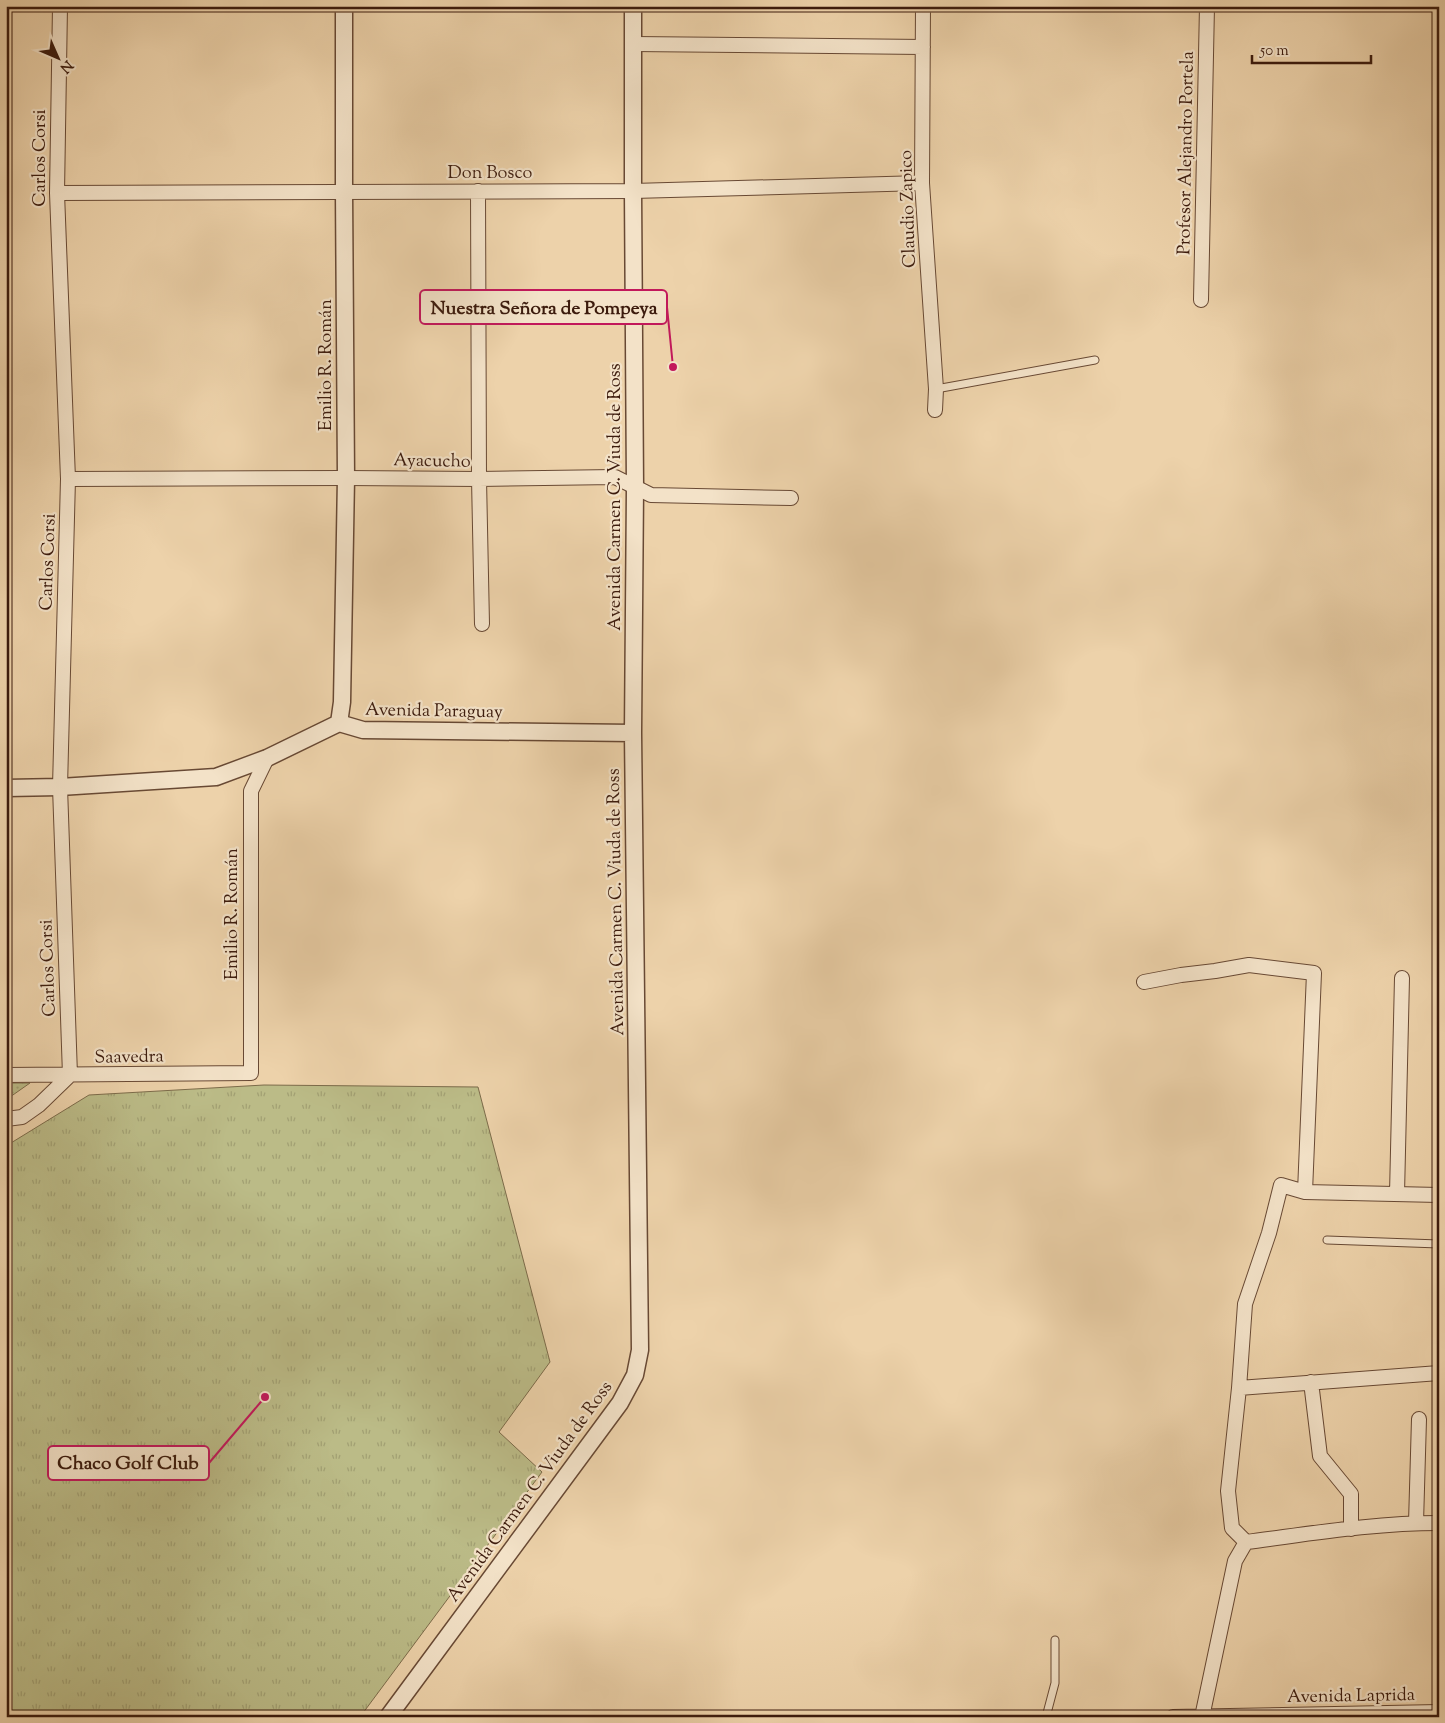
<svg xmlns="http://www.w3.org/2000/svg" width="1445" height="1723" font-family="'Sorts Mill Goudy',serif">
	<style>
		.grass { fill: url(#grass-tufts); stroke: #7c6b4a }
		.park { fill: url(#park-dots); stroke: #7c6b4a }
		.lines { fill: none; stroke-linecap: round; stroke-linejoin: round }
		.service-casing { stroke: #684934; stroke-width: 9 }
		.minor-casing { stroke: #684934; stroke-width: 16 }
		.tertiary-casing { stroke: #684934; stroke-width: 19 }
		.service { stroke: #f3e2c8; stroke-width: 7 }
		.minor { stroke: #f3e2c8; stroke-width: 14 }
		.tertiary { stroke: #f3e2c8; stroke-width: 16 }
		.labels { text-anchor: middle; stroke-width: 4.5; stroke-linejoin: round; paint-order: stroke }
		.street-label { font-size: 18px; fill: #3c1b0d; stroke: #f3e2c8 }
		.leader { fill: none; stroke: #c2185b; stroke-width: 2 }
		.callout-dot { fill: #c2185b; stroke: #f3e2c8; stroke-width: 2 }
		.callout { fill: #f3e2c8; stroke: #c2185b; stroke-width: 2 }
		.callout-label { font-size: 19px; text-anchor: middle; font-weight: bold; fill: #3c1b0d }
	</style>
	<defs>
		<pattern id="grass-tufts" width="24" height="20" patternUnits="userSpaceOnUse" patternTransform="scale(1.25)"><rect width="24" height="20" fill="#bbbb87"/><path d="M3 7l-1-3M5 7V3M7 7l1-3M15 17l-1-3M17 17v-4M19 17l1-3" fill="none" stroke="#a2a073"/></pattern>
		<pattern id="park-dots" width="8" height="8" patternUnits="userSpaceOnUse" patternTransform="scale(1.25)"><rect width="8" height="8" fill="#bbbb87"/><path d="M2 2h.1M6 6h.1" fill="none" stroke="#a2a073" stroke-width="1.8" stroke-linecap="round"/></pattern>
	</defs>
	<rect width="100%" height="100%" fill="#edd2aa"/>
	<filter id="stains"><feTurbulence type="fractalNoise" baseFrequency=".004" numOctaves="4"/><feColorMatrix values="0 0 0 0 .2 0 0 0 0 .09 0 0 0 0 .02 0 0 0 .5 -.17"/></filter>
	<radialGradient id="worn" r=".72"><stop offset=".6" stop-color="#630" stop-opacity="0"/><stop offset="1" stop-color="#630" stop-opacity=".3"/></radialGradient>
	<path class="grass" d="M 264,1085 L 478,1087 L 550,1362 L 499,1432 L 542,1472 L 360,1717 L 6,1717 L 6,1146 L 89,1095 Z"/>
	<path class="park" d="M 6,1083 L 30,1083 L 10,1097 L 6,1098 Z"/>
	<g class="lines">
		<g class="service-casing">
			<path id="service" d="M 936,389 L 1095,360
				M 1327,1240 L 1439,1244
				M 1046,1717 L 1055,1683 L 1055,1640"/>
		</g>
		<g class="minor-casing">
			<path id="minor" d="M 60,6 L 57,193 L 68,479 L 60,787 L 70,1075
				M 923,6 L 922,183 L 936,389 L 935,410
				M 633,44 L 923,47
				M 478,191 L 479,479 L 482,624
				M 57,193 L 633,191 L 922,183
				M 1201,300 L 1207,6
				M 68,479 L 346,478 L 479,479 L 615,477 L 651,495 L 791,498
				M 1144,982 L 1181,975 L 1215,971 L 1249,965 L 1314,973 L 1305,1192
				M 6,1075 L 251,1073 L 251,791 L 267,758
				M 6,1119 L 22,1117 L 39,1105 L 70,1075
				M 1397,1194 L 1402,978
				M 1311,1382 L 1320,1456 L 1351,1494 L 1351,1529
				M 1239,1388 L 1439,1373
				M 1416,1523 L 1419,1419
				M 1246,1542 C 1309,1534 1374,1523 1439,1523
				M 1173,1717 L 1439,1712
				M 1202,1717 L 1235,1561 L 1246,1542 L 1232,1528 L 1228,1491 L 1239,1388 L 1245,1304 L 1269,1233 L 1281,1185 L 1305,1192 L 1439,1195"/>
		</g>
		<g class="tertiary-casing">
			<path id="tertiary" d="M 339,723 L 342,702 L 346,478 L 344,191 L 344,6
				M 6,788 L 60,787 L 216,777 L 267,758 L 339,723 L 363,730 L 633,733
				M 388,1717 L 620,1403 L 635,1375 L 640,1350 L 633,733 L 635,488 L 633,191 L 633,6"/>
		</g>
		<use href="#service" class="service"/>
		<use href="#minor" class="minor"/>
		<use href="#tertiary" class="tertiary"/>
	</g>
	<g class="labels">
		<g class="street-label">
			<text transform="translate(1185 153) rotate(-89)" y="6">Profesor Alejandro Portela</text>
			<text transform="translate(39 158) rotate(-90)" y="6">Carlos Corsi</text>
			<text x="490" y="178">Don Bosco</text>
			<text transform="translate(907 209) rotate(-92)" y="6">Claudio Zapico</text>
			<text transform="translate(325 365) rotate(-90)" y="6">Emilio R. Román</text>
			<text transform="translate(432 460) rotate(1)" y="6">Ayacucho</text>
			<text transform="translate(614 497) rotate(-90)" y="6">Avenida Carmen C. Viuda de Ross</text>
			<text transform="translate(47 562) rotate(-88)" y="6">Carlos Corsi</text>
			<text transform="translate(434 710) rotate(1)" y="6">Avenida Paraguay</text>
			<text transform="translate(615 902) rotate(-91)" y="6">Avenida Carmen C. Viuda de Ross</text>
			<text transform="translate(231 914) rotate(-90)" y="6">Emilio R. Román</text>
			<text transform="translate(47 968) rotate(-92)" y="6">Carlos Corsi</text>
			<text transform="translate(129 1056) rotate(-1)" y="6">Saavedra</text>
			<text transform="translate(529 1491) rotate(-54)" y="6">Avenida Carmen C. Viuda de Ross</text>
			<text transform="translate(1351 1695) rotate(-1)" y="6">Avenida Laprida</text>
		</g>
	</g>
	<path class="leader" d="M673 367L667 307M265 1397L209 1463"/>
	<g class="callout-dot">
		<circle cx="673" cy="367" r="5"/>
		<circle cx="265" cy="1397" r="5"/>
	</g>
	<g class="callout">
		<rect x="420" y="290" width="247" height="34" rx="5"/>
		<rect x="48" y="1446" width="161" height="34" rx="5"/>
	</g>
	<g class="callout-label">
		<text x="544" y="314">Nuestra Señora de Pompeya</text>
		<text x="128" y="1469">Chaco Golf Club</text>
	</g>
	<rect width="1445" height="1723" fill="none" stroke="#edd2aa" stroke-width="25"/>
	<rect x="8" y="8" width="1430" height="1708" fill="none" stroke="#3c1b0d" stroke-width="2.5"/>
	<rect x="12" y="12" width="1420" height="1698" fill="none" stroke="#3c1b0d"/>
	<g transform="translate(58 58) rotate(135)" stroke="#f3e2c8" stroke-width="4" paint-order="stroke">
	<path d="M0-4L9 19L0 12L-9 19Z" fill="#3c1b0d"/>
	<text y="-8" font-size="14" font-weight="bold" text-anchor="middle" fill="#3c1b0d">N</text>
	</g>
	<path d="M1252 55v8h119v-8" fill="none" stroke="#3c1b0d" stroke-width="2.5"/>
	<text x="1260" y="55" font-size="15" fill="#3c1b0d" stroke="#f3e2c8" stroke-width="4" paint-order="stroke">50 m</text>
	<rect width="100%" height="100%" filter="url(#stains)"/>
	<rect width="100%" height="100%" fill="url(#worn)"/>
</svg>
